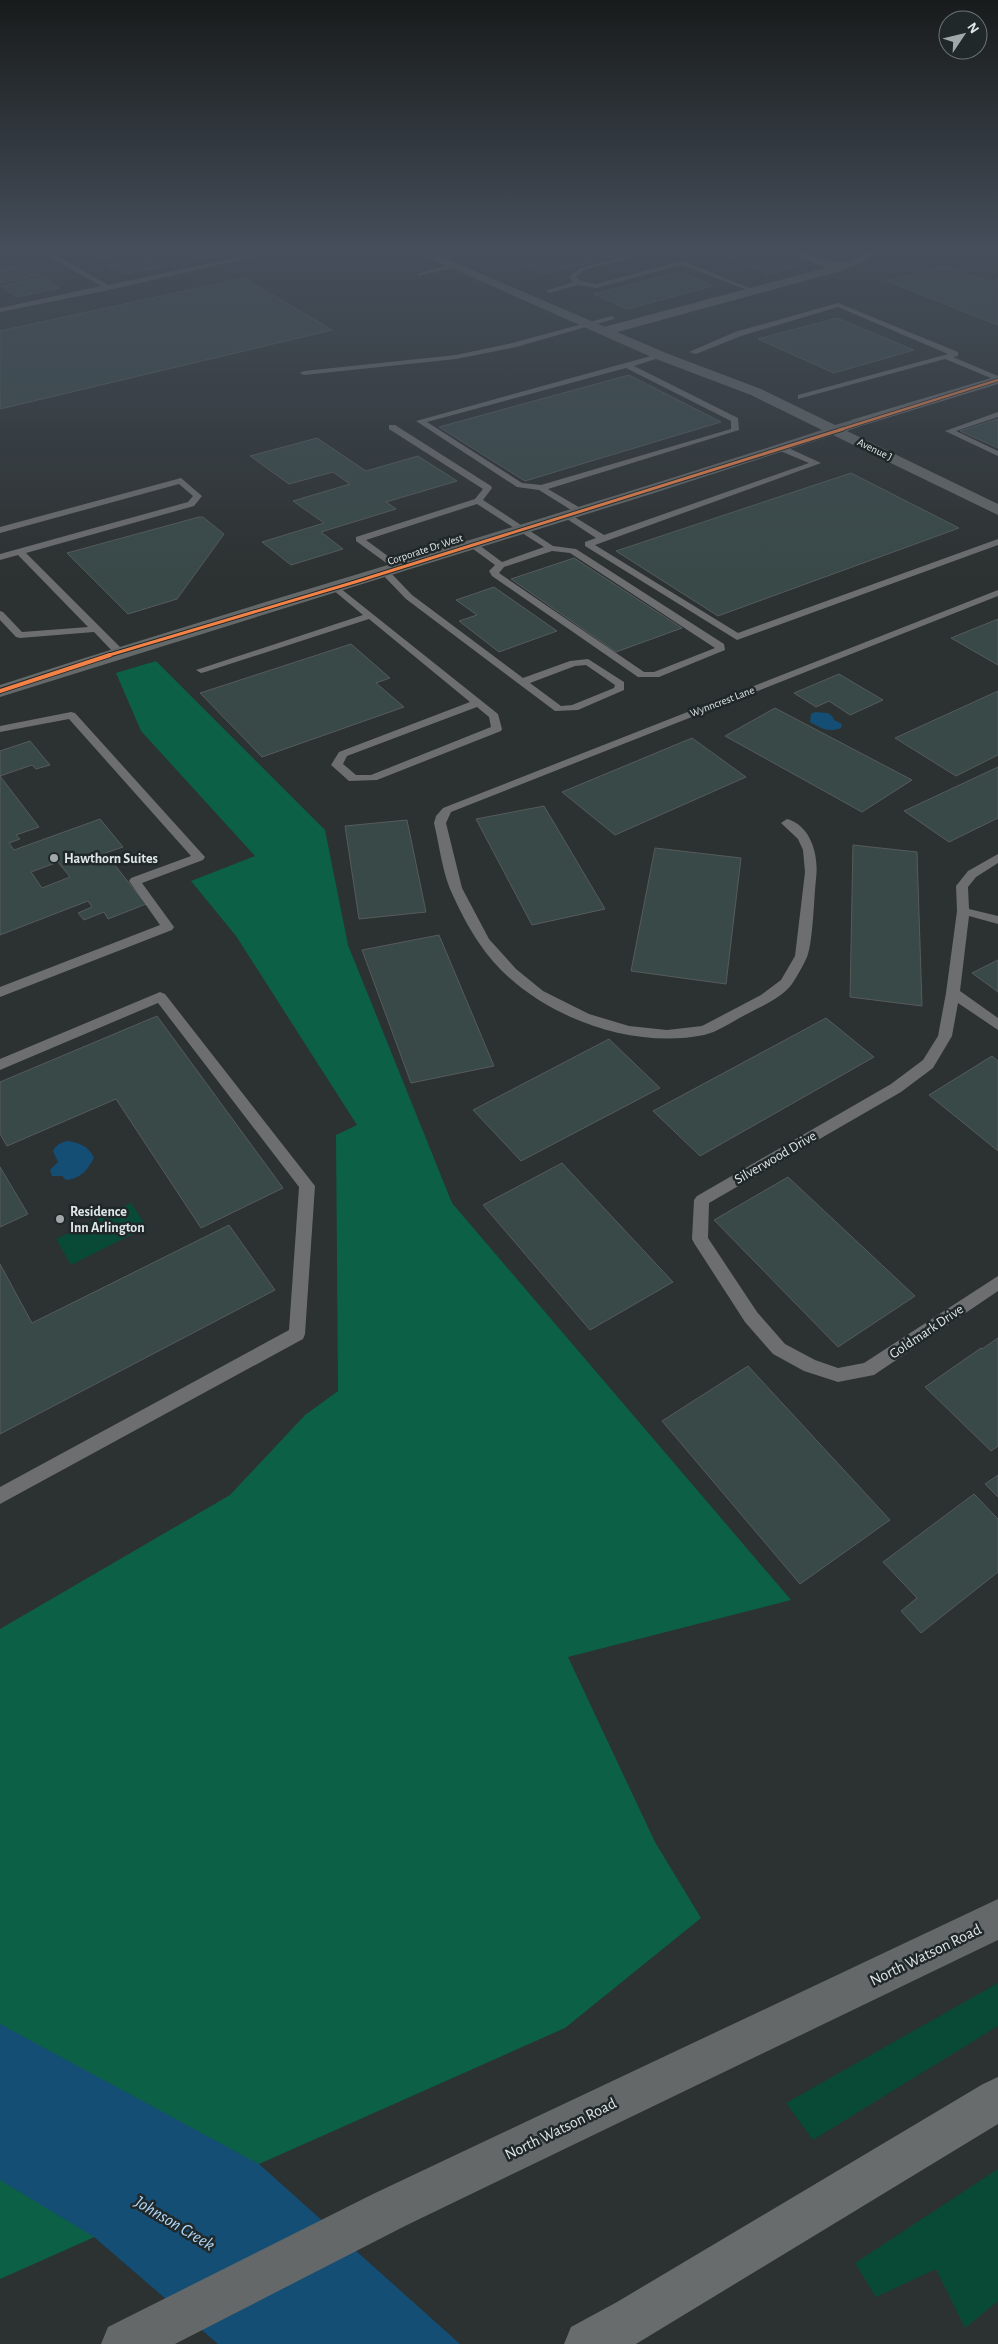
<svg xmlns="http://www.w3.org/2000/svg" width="998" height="2344" font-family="'Alegreya Sans',sans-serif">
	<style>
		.green { fill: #094a36 }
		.forest { fill: #0c6046 }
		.water { fill: #144e75 }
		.building { fill: #394948; stroke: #565b5a; fill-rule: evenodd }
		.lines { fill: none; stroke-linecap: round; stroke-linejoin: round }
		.lane { fill: #6d6e6f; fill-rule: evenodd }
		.street { fill: #6d6e6f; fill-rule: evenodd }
		.secondary { fill: #646868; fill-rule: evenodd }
		.highway { fill: #686c6c; fill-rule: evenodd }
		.cycleway-far2-casing { stroke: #202829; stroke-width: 4 }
		.cycleway-far1-casing { stroke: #202829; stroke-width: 5 }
		.cycleway-casing { stroke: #202829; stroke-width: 6 }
		.cycleway-far2 { stroke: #f48246; stroke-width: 2.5 }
		.cycleway-far1 { stroke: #f48246; stroke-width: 3 }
		.cycleway { stroke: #f48246; stroke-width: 4 }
		.poi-dot { fill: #a2a7a7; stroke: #202829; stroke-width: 2 }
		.labels { text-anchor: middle; stroke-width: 5; stroke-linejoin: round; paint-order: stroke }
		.far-street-label { font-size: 11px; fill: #e1e6e7; stroke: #202829 }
		.poi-label { font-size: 14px; font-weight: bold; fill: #e1e6e7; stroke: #202829; text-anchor: start }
		.street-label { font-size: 14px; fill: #e1e6e7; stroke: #202829 }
		.near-street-label { font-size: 16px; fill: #e1e6e7; stroke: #202829 }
		.near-water-label { font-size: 18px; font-style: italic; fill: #b1d6f6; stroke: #202829 }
	</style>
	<rect width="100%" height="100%" fill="#2c3131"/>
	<path class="green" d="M 131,1203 L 147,1227 L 71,1265 L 56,1239 Z
		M 998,1983 L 998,2026 L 813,2140 L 786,2103 Z
		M 998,2169 L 998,2301 L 965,2328 L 936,2269 L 876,2297 L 855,2263 Z"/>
	<path class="forest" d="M 156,661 L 325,830 L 348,945 L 452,1203 L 791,1600 L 568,1657 L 655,1842 L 701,1918 L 565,2028 L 0,2279 L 0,1629 L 230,1495 L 305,1415 L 338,1391 L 336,1135 L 357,1125 L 236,936 L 191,881 L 255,856 L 141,731 L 116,673 Z"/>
	<path class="water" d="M 815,712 L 828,713 L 833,717 L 834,720 L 842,724 L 841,728 C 828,733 821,728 810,722 L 811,714 Z
		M 67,1141 C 78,1142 89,1146 94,1158 C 88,1170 80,1179 66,1180 L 62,1176 L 52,1176 L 50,1170 L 58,1162 L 53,1151 C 56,1145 60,1143 67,1141 Z
		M 0,2024 L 259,2164 L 460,2344 L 218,2344 L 94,2237 L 0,2180 Z"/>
	<path class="building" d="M 142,251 L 144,252 L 102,261 L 86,252 Z
		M 184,251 L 239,251 L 198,259 Z
		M 493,251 L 527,251 L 505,256 Z
		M 559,251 L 633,251 L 545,274 L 516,261 Z
		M 710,251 L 759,251 L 799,266 L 769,274 Z
		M 150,256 L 166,266 L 125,274 L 109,265 Z
		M 23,265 L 38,275 L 0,283 L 0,269 Z
		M 946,266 L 989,282 L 998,279 L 998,325 L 887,281 Z
		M 679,272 L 713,286 L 627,309 L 594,294 Z
		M 43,277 L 59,288 L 17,297 L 1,286 Z
		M 244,278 L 332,330 L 0,409 L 0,331 Z
		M 837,318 L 914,350 L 834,373 L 758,339 Z
		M 629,375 L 721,422 L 525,481 L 439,427 Z
		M 998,419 L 998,448 L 960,431 Z
		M 317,438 L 366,471 L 418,456 L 457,481 L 386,502 L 396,509 L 321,532 L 343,549 L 291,565 L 262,542 L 324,523 L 293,501 L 350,484 L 333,472 L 289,484 L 250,456 Z
		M 851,473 L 959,528 L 718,616 L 616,551 Z
		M 199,517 L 203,517 L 224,534 L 177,599 L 128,614 L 67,553 Z
		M 574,558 L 682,628 L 616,652 L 511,579 Z
		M 494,587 L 557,631 L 499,652 L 459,621 L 477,615 L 456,600 Z
		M 998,619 L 998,665 L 951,638 Z
		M 351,644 L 390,678 L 376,683 L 404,707 L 262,757 L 200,693 Z
		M 839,674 L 883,700 L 850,715 L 829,701 L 816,707 L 794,693 Z
		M 998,691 L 998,755 L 956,776 L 895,738 Z
		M 775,708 L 912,780 L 862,812 L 725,736 Z
		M 692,738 L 746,777 L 615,835 L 562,792 Z
		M 30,741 L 50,765 L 36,769 L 32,765 L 0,776 L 0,751 Z
		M 998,767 L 998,818 L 949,842 L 904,811 Z
		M 0,776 L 39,827 L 16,835 L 20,839 L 9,843 L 14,850 L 100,819 L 123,847 L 105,853 L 146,904 L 108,919 L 104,912 L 84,920 L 78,913 L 92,907 L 88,901 L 0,935 ZM 58,862 L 70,877 L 42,888 L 31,872 Z
		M 544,806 L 605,909 L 532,925 L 476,819 Z
		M 407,820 L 426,912 L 359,919 L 345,826 Z
		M 853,845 L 917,852 L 922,1006 L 850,997 Z
		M 655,848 L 741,858 L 726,984 L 631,971 Z
		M 439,935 L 494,1066 L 411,1083 L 362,950 Z
		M 998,960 L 998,992 L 972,973 Z
		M 157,1016 L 283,1188 L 201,1228 L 116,1099 L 7,1146 L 0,1134 L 0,1082 Z
		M 826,1018 L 874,1057 L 700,1156 L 653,1111 Z
		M 609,1039 L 660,1088 L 521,1161 L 473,1110 Z
		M 992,1056 L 998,1061 L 998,1151 L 929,1095 Z
		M 562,1163 L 673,1282 L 590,1330 L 483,1205 Z
		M 0,1167 L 28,1214 L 0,1227 Z
		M 788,1177 L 915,1296 L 838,1347 L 714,1220 Z
		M 229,1225 L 275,1290 L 0,1434 L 0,1264 L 32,1323 Z
		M 998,1338 L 998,1446 L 991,1451 L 925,1387 L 981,1348 L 982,1349 Z
		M 748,1366 L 890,1520 L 800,1584 L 662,1421 Z
		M 998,1475 L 998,1497 L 985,1484 Z
		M 974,1494 L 998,1519 L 998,1572 L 921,1633 L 901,1611 L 917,1598 L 883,1562 Z"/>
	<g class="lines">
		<path class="lane" d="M 23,251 L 60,251 L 52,253 L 108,285 L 269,251 L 280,251 L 109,290 L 0,312 L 0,308 L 101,286 L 45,254 Z
			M 647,251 L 657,251 L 584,270 L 576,277 L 580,281 L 596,284 L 682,261 L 755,290 L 750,291 L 682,265 L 596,288 L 578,285 L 549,293 L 546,291 L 573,282 L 569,277 L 580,268 Z
			M 453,264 L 455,267 L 419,276 L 416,274 Z
			M 838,303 L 958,352 L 958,356 L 953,357 L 998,376 L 998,381 L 945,359 L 798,399 L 798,395 L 948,354 L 838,307 L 741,336 L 696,354 L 689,352 L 735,332 Z
			M 612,316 L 614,317 L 614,319 L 516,347 L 456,359 L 304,375 L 300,373 L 304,371 L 456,355 L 512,343 Z
			M 658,354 L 665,356 L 634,366 L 738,418 L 739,430 L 548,489 L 582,509 L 582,513 L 576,513 L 539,490 L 517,487 L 416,421 ZM 626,368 L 731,421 L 731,429 L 541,485 L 522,483 L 427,422 Z
			M 998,412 L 998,417 L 956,431 L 998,451 L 998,456 L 945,431 Z
			M 389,425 L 395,425 L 491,486 L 492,488 L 483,500 L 553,546 L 576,549 L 724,644 L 725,650 L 659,677 L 638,677 L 492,576 L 489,571 L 495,565 L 469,546 L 469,542 L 475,542 L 502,562 L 544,547 L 477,504 L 366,540 L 404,568 L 396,570 L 356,541 L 356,537 L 475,499 L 483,489 L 389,429 ZM 552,551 L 570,553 L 715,648 L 654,672 L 644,672 L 499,573 L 504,567 Z
			M 778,446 L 784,446 L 821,463 L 595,545 L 738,633 L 998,539 L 998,545 L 737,640 L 585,546 L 585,542 L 596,538 L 561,515 L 568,513 L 604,535 L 809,463 L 778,450 Z
			M 181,478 L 202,496 L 194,506 L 26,553 L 123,650 L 123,654 L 115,654 L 94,632 L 20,638 L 16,637 L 0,620 L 0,611 L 3,612 L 22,632 L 88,627 L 18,555 L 0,560 L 0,554 L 188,502 L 193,496 L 179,484 L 0,533 L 0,527 Z
			M 385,569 L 388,570 L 412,595 L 523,678 L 570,661 L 588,659 L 624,682 L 624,690 L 578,710 L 555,711 L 406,599 L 380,572 ZM 586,665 L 615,685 L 614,688 L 572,705 L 561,706 L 530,683 L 575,666 Z
			M 335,584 L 498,714 L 502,729 L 501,731 L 377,780 L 349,781 L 331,765 L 339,752 L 470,702 L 369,619 L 205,672 L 201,673 L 196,670 L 363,615 L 332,589 L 330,587 ZM 477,707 L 489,717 L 491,727 L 371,775 L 356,775 L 343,764 L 347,756 Z
			M 998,590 L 998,596 L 451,812 L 446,823 L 462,888 L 489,939 L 516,969 L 543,991 L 589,1014 L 629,1026 L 667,1030 L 702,1026 L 761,995 L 781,980 L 795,956 L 805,872 L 803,850 L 798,839 L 781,823 L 787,819 C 812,826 819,857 816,879 C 814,897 813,943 807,957 C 803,966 797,976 792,984 C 782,998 760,1007 745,1015 C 733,1021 718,1032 704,1035 C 625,1051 524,1011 479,943 C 468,927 458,907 450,889 C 442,869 439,844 434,823 L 436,816 L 443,808 Z
			M 71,712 L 75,713 L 205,857 L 203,860 L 142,883 L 174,927 L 172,930 L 0,997 L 0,987 L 160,925 L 129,881 L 131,878 L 191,856 L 69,719 L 0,732 L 0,726 Z
			M 998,854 L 998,863 L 976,877 L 968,887 L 969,909 L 998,916 L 998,924 L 969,916 L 960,991 L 998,1018 L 998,1030 L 958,1003 L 952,1036 L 933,1068 L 901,1092 L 709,1203 L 708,1238 L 757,1312 L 785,1344 L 815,1360 L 838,1368 L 864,1363 L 998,1276 L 998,1291 L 874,1375 L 838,1382 L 804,1371 L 773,1354 L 745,1322 L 694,1243 L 692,1239 L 694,1200 L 697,1196 L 891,1084 L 923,1060 L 938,1036 L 946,993 L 957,911 L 956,886 L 968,871 Z
			M 160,992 L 165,994 L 315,1186 L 305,1334 L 303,1339 L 0,1504 L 0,1487 L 289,1330 L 299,1187 L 158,1003 L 0,1070 L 0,1059 Z"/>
		<path class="street" d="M 784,251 C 789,251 795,250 800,251 C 826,255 840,274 864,251 L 876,251 L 866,261 L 841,271 L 610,334 L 605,335 L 599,331 L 600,328 L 825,268 Z
			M 998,376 L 998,384 L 861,426 L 851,426 L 849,423 L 851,420 Z"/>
		<path class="secondary" d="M 413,251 L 428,251 L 666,353 L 761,389 L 835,425 L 856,419 L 861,420 L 863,423 L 861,426 L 847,431 L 998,504 L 998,515 L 833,435 L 648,495 L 0,697 L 0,685 C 273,597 549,519 822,430 L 751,395 L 656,359 Z
			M 998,1899 L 998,1940 L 405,2226 L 175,2344 L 101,2344 L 108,2327 L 373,2194 Z"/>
		<path class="highway" d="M 998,2077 L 998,2124 L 636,2344 L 564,2344 L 571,2327 L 617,2302 L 983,2084 Z"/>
		<g class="cycleway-far2-casing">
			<path id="cycleway-far2" d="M 839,430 L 998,380"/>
		</g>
		<g class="cycleway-far1-casing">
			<path id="cycleway-far1" d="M 106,656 L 355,582 L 843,429"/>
		</g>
		<g class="cycleway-casing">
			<path id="cycleway" d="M 0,691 L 110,655"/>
		</g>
		<use href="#cycleway-far2" class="cycleway-far2"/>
		<use href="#cycleway-far1" class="cycleway-far1"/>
		<use href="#cycleway" class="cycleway"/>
	</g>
	<linearGradient id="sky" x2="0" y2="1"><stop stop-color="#181b1b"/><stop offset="0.43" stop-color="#454e5a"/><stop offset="1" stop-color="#454e5a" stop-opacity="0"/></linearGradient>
	<rect width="998" height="579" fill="url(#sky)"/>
	<g class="poi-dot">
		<circle cx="54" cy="858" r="5"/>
		<circle cx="60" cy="1219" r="5"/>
	</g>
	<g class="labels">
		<g class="far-street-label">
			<text transform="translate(875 449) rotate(26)" y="4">Avenue J</text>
			<text transform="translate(425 549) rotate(-18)" y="4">Corporate Dr West</text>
			<text transform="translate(722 701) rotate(-21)" y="4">Wynncrest Lane</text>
		</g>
		<g class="poi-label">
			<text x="64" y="863">Hawthorn Suites</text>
			<text x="70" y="1216">Residence<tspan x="70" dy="16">Inn Arlington</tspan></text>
		</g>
		<g class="street-label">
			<text transform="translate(775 1157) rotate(-30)" y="5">Silverwood Drive</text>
			<text transform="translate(926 1331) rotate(-34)" y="5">Goldmark Drive</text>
		</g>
		<g class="near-street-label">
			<text transform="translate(925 1954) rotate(-26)" y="6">North Watson Road</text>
			<text transform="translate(560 2128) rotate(-26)" y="6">North Watson Road</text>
		</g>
		<g class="near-water-label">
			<text transform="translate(175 2223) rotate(31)" y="6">Johnson Creek</text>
		</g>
	</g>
	<g transform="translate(963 35) rotate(55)"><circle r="24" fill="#202829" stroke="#6d7475"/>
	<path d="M0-4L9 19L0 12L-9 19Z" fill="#a2a7a7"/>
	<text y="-8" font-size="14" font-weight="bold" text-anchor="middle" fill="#e1e6e7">N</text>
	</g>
</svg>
